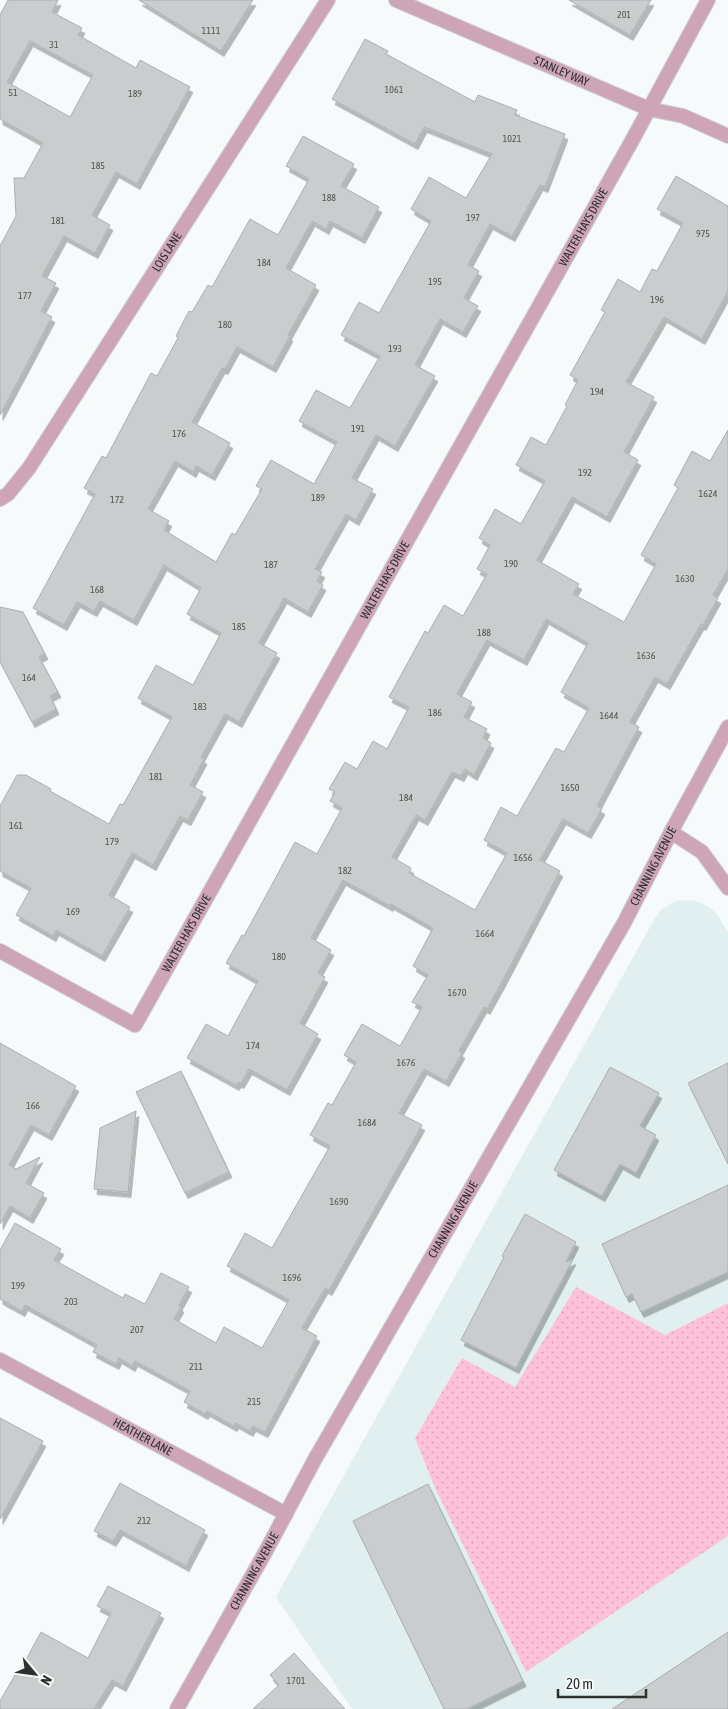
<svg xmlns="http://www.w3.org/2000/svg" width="728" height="1709" font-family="'Asap Condensed',sans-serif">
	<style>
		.built { fill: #e1eff0 }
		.park { fill: url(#park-dots) }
		.building { fill: #c9cdcd; stroke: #abafb0; fill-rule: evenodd; filter: url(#shadow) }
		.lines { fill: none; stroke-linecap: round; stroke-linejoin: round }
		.minor-casing { stroke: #d2d5d5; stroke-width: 16 }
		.tertiary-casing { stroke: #d2d5d5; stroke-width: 16 }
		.minor { stroke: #cda5b6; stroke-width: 14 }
		.tertiary { stroke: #cda5b6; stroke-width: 14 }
		.labels { text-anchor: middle; stroke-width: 4; stroke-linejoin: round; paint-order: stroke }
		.number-label { font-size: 10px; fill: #555656 }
		.street-label { font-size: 12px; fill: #2e2f2f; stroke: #f6fafa }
	</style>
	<defs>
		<pattern id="park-dots" width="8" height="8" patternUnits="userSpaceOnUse" patternTransform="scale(1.25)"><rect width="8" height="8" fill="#fdc2da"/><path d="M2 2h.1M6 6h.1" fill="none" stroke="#d9a7bb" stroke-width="1.8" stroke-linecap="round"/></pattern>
		<filter id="shadow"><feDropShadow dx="3" dy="5.5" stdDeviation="0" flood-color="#0004"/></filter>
	</defs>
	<rect width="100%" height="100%" fill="#f6fafa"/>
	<path class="built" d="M 692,900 L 706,905 L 716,913 L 728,932 L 728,1709 L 352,1709 L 276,1597 L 655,918 L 662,909 L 676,901 Z"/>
	<path class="park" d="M 576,1287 L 665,1335 L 728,1303 L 728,1536 L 526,1672 L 435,1488 L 415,1438 L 462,1358 L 515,1387 Z"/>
	<path class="building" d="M 8,0 L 58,0 L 52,12 L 82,28 L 78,35 L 136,68 L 140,60 L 190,87 L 137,184 L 116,172 L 92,215 L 110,225 L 95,253 L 64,236 L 42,276 L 56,283 L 41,311 L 52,317 L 0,415 L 0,246 L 16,216 L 14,178 L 24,178 L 43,143 L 0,119 L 0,15 ZM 30,41 L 93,75 L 70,117 L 7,82 Z
		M 139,0 L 253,0 L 221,51 Z
		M 569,0 L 651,0 L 630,35 Z
		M 365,39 L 388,51 L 386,54 L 475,102 L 478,95 L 517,110 L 515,115 L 565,134 L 545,187 L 540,185 L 512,236 L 490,224 L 468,265 L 479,271 L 464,298 L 478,306 L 463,332 L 440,319 L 415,365 L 435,376 L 395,446 L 376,435 L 352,478 L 373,489 L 356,520 L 346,514 L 315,569 L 322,572 L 317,581 L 323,585 L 308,612 L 284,598 L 259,643 L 277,653 L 239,722 L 225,714 L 201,757 L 204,759 L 190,785 L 203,792 L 188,820 L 180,816 L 153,865 L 132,853 L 109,895 L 130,907 L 102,956 L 56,930 L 53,936 L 16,915 L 31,888 L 0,871 L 0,806 L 17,775 L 26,775 L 51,789 L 50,791 L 109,824 L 120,804 L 123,805 L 172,717 L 138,698 L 156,665 L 193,685 L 221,633 L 187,614 L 201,588 L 164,565 L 134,620 L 100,601 L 94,611 L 77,602 L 64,625 L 33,608 L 95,494 L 84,488 L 102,456 L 106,458 L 151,373 L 157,376 L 178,338 L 176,336 L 189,311 L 192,312 L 208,285 L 212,287 L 250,219 L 278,235 L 309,179 L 286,166 L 303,136 L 354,164 L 341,186 L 379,207 L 362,238 L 330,221 L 326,229 L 312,221 L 286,268 L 316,285 L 288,335 L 290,336 L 273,367 L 237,347 L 225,369 L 222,368 L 192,422 L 230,443 L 212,475 L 196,466 L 193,472 L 175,461 L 148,509 L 169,521 L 164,530 L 216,562 L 232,533 L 235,535 L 262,489 L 256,486 L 271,460 L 314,484 L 337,442 L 299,421 L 316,390 L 350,408 L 380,356 L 341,335 L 359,302 L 379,313 L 431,221 L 411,209 L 429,177 L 466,198 L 492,154 L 424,127 L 415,144 L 332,99 Z
		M 676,176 L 728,206 L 728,291 L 702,339 L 664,317 L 626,382 L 654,397 L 624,452 L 638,460 L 607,517 L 572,497 L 537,560 L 579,584 L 573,594 L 624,622 L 656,564 L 641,555 L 678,488 L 674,485 L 692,451 L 710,461 L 728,430 L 728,569 L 713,595 L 718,598 L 703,625 L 701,624 L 667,684 L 655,677 L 630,722 L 639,727 L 597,806 L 602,809 L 588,833 L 563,819 L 540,860 L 560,871 L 502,982 L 487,1009 L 484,1007 L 459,1051 L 462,1053 L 446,1081 L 424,1069 L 399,1113 L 422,1125 L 329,1290 L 325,1288 L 302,1328 L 317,1336 L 265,1432 L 253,1426 L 250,1431 L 236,1423 L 234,1426 L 207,1411 L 205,1414 L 184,1402 L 190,1391 L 135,1361 L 132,1366 L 119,1358 L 116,1364 L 93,1352 L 97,1345 L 25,1305 L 22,1311 L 0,1299 L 0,1250 L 15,1223 L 61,1249 L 54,1260 L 123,1298 L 125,1294 L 145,1304 L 161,1273 L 189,1287 L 179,1305 L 181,1307 L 174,1319 L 216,1343 L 224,1327 L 262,1348 L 289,1300 L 227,1266 L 245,1233 L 272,1248 L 330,1146 L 310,1135 L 328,1103 L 332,1105 L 356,1062 L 344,1055 L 362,1024 L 400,1046 L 422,1007 L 412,1002 L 428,975 L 413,966 L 433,928 L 391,904 L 390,906 L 343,880 L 311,938 L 331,950 L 318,973 L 325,977 L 300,1023 L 318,1034 L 287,1090 L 249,1069 L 241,1083 L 238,1082 L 236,1085 L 187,1058 L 206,1024 L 228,1036 L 258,981 L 226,963 L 242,935 L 244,936 L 295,842 L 317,854 L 342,808 L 330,801 L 335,792 L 329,789 L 345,762 L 357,769 L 373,741 L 387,749 L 409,707 L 389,697 L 425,631 L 428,633 L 444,605 L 463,616 L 487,574 L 477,569 L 490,545 L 479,538 L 495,509 L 521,524 L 545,481 L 516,465 L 531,437 L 546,445 L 567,406 L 565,405 L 578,380 L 570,375 L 605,312 L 601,310 L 618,279 L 640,292 L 652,269 L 657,271 L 683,223 L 657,209 ZM 546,619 L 588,643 L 561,692 L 589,708 L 564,752 L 556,748 L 517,816 L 501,807 L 484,840 L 507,853 L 475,910 L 409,873 L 411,868 L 392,857 L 416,815 L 425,820 L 452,772 L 461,776 L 465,769 L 474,775 L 491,743 L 483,738 L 487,729 L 464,717 L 472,702 L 457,694 L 487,640 L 524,660 Z
		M 0,607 L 23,612 L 45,654 L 39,657 L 58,692 L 50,696 L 56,709 L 32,722 L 0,662 Z
		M 0,1043 L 76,1086 L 49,1135 L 31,1125 L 9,1165 L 16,1169 L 40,1157 L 26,1183 L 44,1193 L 30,1218 L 10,1206 L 0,1224 Z
		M 728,1063 L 728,1164 L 688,1083 Z
		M 610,1067 L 659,1093 L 640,1126 L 656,1135 L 636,1173 L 620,1164 L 602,1196 L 554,1170 Z
		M 181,1071 L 229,1172 L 185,1193 L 136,1092 Z
		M 136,1111 L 128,1192 L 94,1189 L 100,1128 Z
		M 728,1185 L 728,1272 L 641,1312 L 632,1294 L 626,1297 L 602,1244 Z
		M 525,1214 L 576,1242 L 566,1262 L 573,1259 L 516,1368 L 461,1340 L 504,1257 L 502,1256 Z
		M 0,1418 L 43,1441 L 0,1519 Z
		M 120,1483 L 205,1530 L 186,1566 L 120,1530 L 113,1541 L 94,1531 Z
		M 428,1484 L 523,1681 L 467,1709 L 444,1709 L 353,1521 Z
		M 108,1586 L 161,1613 L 123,1686 L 112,1680 L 94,1709 L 0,1709 L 0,1701 L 15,1675 L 17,1676 L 41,1632 L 88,1658 L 111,1613 L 97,1606 Z
		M 728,1632 L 728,1709 L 612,1709 Z
		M 294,1653 L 345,1709 L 253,1709 L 279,1685 L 270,1675 Z"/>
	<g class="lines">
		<g class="minor-casing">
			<g id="minor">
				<path id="s1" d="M 396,0 L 649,109 L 683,116 L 728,136"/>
				<path id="s2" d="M 0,499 L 8,494 L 29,468 L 328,0"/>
				<path d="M 671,832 L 702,852 L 728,888"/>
				<path id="s3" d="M 0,951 L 135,1025 L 634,137 L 708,0"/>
				<path id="s4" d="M 0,1360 L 286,1514"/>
			</g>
		</g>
		<g class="tertiary-casing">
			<g id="tertiary">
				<path id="s5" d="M 177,1709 L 267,1549 L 315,1459 L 624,923 L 671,832 L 728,727"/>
			</g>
		</g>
		<use href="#minor" class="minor"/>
		<use href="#tertiary" class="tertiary"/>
	</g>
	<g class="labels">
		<g class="number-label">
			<text x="624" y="18">201</text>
			<text x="211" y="34">1111</text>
			<text x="54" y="48">31</text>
			<text x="394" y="93">1061</text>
			<text x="13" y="96">51</text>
			<text x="135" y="97">189</text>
			<text x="512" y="142">1021</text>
			<text x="98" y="169">185</text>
			<text x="329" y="201">188</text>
			<text x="473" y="221">197</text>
			<text x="58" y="224">181</text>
			<text x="703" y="237">975</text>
			<text x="264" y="266">184</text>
			<text x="435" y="285">195</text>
			<text x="25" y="299">177</text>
			<text x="657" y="303">196</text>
			<text x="225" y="328">180</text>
			<text x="395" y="352">193</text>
			<text x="597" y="395">194</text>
			<text x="358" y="432">191</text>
			<text x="179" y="437">176</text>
			<text x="585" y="476">192</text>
			<text x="708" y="497">1624</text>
			<text x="318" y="501">189</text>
			<text x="117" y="503">172</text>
			<text x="511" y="567">190</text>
			<text x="271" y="568">187</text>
			<text x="685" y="582">1630</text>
			<text x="97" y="593">168</text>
			<text x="239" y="630">185</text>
			<text x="484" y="636">188</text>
			<text x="646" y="659">1636</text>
			<text x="29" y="681">164</text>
			<text x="200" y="710">183</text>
			<text x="435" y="716">186</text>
			<text x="609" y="719">1644</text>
			<text x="156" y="780">181</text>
			<text x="570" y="791">1650</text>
			<text x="406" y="801">184</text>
			<text x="16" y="829">161</text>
			<text x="112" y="845">179</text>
			<text x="523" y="861">1656</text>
			<text x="345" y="874">182</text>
			<text x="73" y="915">169</text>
			<text x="485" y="937">1664</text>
			<text x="279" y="960">180</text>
			<text x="457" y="996">1670</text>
			<text x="253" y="1049">174</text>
			<text x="406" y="1066">1676</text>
			<text x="33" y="1109">166</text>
			<text x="367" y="1126">1684</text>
			<text x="339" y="1205">1690</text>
			<text x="292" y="1281">1696</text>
			<text x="18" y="1289">199</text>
			<text x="71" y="1305">203</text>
			<text x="137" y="1333">207</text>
			<text x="196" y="1370">211</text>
			<text x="254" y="1405">215</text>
			<text x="144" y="1524">212</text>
			<text x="296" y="1684">1701</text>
		</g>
		<g class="street-label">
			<text dy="4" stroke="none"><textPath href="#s1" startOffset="180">STANLEY WAY</textPath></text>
			<text dy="4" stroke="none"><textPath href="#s3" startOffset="1069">WALTER HAYS DRIVE</textPath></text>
			<text dy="4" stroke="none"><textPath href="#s2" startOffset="299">LOIS LANE</textPath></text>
			<text dy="4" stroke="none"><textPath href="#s3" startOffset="664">WALTER HAYS DRIVE</textPath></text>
			<text dy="4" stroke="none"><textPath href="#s5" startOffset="968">CHANNING AVENUE</textPath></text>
			<text dy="4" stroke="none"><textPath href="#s3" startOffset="259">WALTER HAYS DRIVE</textPath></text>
			<text dy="4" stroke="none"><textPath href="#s5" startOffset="562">CHANNING AVENUE</textPath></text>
			<text dy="4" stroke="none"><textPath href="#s4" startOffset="162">HEATHER LANE</textPath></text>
			<text dy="4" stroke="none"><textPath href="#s5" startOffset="158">CHANNING AVENUE</textPath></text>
		</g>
	</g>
	<g transform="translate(35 1674) rotate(119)" stroke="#f6fafa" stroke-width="4" paint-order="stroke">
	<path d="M0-4L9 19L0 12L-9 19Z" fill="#2e2f2f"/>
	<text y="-8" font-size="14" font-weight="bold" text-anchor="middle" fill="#2e2f2f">N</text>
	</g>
	<path d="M558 1689v8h88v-8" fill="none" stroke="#2e2f2f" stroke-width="2.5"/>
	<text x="566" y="1689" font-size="15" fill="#2e2f2f" stroke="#f6fafa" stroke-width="4" paint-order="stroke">20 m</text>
</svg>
